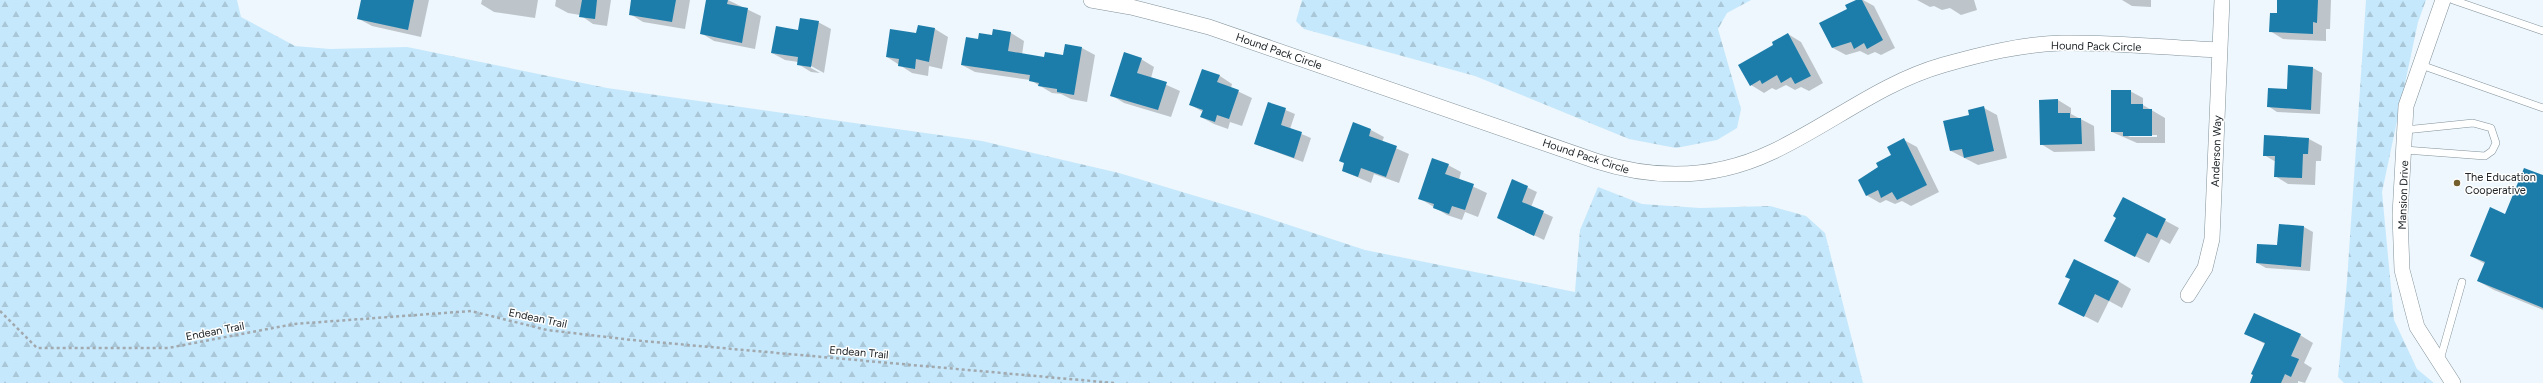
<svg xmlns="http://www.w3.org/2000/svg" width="2543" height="383" font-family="Figtree,sans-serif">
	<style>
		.forest { fill: url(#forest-firs) }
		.shadow { fill: #0003; fill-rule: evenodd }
		.building { fill: #1d7daa }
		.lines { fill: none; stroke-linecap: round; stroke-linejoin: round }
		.lane-casing { stroke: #82919a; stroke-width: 8 }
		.street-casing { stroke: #82919a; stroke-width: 16 }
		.path { stroke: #a1a9ae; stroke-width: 2.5; stroke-dasharray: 3 3; stroke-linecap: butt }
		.lane { stroke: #fff; stroke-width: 7 }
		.street { stroke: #fff; stroke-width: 15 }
		.poi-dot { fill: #765f2f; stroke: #fff; stroke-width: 1.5 }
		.labels { text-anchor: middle; stroke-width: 3; stroke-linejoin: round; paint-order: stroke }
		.street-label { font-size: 11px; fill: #20262a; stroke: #fff }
		.poi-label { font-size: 11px; fill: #20262a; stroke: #fff; text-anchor: start }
	</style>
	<defs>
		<pattern id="forest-firs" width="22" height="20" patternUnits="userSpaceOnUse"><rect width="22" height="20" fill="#c6e8fc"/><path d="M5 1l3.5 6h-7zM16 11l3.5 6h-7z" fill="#aac7d8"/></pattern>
	</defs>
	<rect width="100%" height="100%" fill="#edf7fd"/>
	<path class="forest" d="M 0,0 L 237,0 L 241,17 L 295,46 L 330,49 L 407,47 L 607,88 L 982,141 L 1119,173 L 1259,215 L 1365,250 L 1575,292 L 1580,230 L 1598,187 L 1642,204 L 1700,208 L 1770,206 L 1806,216 L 1825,233 L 1863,383 L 0,383 Z
		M 1302,0 L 1751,0 L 1727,13 L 1718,29 L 1741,109 L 1737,128 L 1717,140 L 1676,148 L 1629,139 L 1475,76 L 1304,29 L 1296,21 Z
		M 2366,0 L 2426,0 L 2418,22 L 2382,192 L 2394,320 L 2417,369 L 2434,383 L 2344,383 L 2338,377 L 2347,281 Z"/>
	<path class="shadow" d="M 362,0 L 429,0 L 421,37 L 372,26 L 359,19 Z
		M 482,0 L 538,0 L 535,18 L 494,12 L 481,4 Z
		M 556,0 L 611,0 L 607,26 L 593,24 L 580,15 L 568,13 L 555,6 Z
		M 632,0 L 690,0 L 685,29 L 643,22 L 630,14 Z
		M 707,0 L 728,0 L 761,16 L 755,49 L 714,41 L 701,33 Z
		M 1858,0 L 1863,0 L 1874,6 L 1895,48 L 1881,55 L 1875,52 L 1868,55 L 1860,51 L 1846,55 L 1833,48 L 1848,9 Z
		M 1917,0 L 1974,0 L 1977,10 L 1961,15 L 1950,8 L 1942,10 L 1934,6 L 1930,7 Z
		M 2122,0 L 2151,0 L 2151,7 L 2132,6 Z
		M 2278,0 L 2331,0 L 2330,29 L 2326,29 L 2326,41 L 2283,39 L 2270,31 L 2278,14 Z
		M 818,22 L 831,29 L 824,73 L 811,66 L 811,68 L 820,73 L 811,72 L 798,64 L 798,62 L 785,60 L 772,53 L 799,31 Z
		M 935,29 L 948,37 L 942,69 L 929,66 L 928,76 L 912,73 L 887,57 Z
		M 993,30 L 1011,33 L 1024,41 L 1022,55 L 1045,58 L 1064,56 L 1082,48 L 1095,55 L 1087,102 L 1071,99 L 1061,94 L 1052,93 L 1030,80 L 975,72 L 962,65 L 979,40 L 992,36 Z
		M 1788,34 L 1801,42 L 1823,83 L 1809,91 L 1801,87 L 1795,90 L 1786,85 L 1776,90 L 1772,88 L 1764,93 L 1751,85 L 1775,46 Z
		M 1141,59 L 1154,67 L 1151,78 L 1180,91 L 1171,117 L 1124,103 L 1111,95 Z
		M 2289,66 L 2313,68 L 2322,73 L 2320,114 L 2277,112 L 2268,106 L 2288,90 Z
		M 1203,70 L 1220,76 L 1232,84 L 1231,88 L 1252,98 L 1242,126 L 1230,122 L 1228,129 L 1214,124 L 1201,117 L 1203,112 L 1191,105 Z
		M 2130,91 L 2143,98 L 2143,105 L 2165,118 L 2165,143 L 2137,143 L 2112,132 ZM 2126,135 L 2157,135 L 2157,137 L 2130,137 Z
		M 2058,100 L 2071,108 L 2071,114 L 2094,126 L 2095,151 L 2054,152 L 2041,144 Z
		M 1269,103 L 1295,114 L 1290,129 L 1311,138 L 1303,162 L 1255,144 Z
		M 1984,108 L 1997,115 L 2007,158 L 1978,165 L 1951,151 L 1970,116 Z
		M 1371,130 L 1384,137 L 1382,142 L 1409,154 L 1399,183 L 1374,174 L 1371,183 L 1343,171 Z
		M 2309,139 L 2322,146 L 2321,161 L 2316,161 L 2315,185 L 2288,184 L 2275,176 L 2276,162 L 2264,155 Z
		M 1904,140 L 1917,147 L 1939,192 L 1911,206 L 1902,201 L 1895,204 L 1886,200 L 1880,203 L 1866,195 L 1879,167 L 1892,156 Z
		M 1448,165 L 1461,172 L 1459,180 L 1487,193 L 1478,217 L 1465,212 L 1462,220 L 1447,215 L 1419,198 Z
		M 2543,177 L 2543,310 L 2494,290 L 2478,281 L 2485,264 L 2471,256 L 2506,215 Z
		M 1512,180 L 1537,192 L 1531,207 L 1553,217 L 1544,240 L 1498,218 Z
		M 2123,198 L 2179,228 L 2170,244 L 2161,239 L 2149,263 L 2119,248 L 2118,217 Z
		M 2304,227 L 2313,232 L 2310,271 L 2266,268 L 2257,263 Z
		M 2118,281 L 2131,289 L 2122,308 L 2109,301 L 2098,323 L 2059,303 Z
		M 2246,334 L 2300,335 L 2313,343 L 2304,363 L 2312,368 L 2305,383 L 2298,381 L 2298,383 L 2250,383 L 2265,344 Z"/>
	<path class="building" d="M 361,0 L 414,0 L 408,30 L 357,19 Z
		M 582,0 L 597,0 L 595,19 L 579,17 Z
		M 631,0 L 676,0 L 672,22 L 629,15 Z
		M 706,0 L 728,0 L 727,4 L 748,8 L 742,43 L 700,34 Z
		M 1856,0 L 1862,0 L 1883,40 L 1867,49 L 1864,43 L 1854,49 L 1851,42 L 1832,48 L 1819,23 L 1847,9 L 1845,5 Z
		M 2277,0 L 2318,0 L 2317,23 L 2313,22 L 2313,34 L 2269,32 L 2270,13 L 2277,13 Z
		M 800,18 L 819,21 L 811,67 L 797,65 L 798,57 L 771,53 L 776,26 L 798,30 Z
		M 918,25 L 935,28 L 929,62 L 916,59 L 915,69 L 898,66 L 899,59 L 886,57 L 890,29 L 916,33 Z
		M 993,29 L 1011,32 L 1008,51 L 1044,57 L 1045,52 L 1063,55 L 1065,44 L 1082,47 L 1074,95 L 1057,92 L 1057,89 L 1038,86 L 1039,83 L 1029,81 L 1030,75 L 961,65 L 966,37 L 978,39 L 979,33 L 992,35 Z
		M 1788,33 L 1811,76 L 1795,84 L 1791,77 L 1781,83 L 1777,75 L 1762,84 L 1760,80 L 1750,86 L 1738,65 L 1773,45 L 1772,42 Z
		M 1124,52 L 1142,58 L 1137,73 L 1167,82 L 1158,110 L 1110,96 Z
		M 2288,65 L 2313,67 L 2311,110 L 2267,107 L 2268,88 L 2287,89 Z
		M 1202,69 L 1220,75 L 1217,82 L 1239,90 L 1229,119 L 1217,115 L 1215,122 L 1200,117 L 1203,110 L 1189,105 Z
		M 2111,90 L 2131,90 L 2131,104 L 2143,104 L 2143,109 L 2152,109 L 2152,136 L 2123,136 L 2123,132 L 2111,132 Z
		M 2058,99 L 2058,113 L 2070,113 L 2070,118 L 2081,118 L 2082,144 L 2040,145 L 2039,100 Z
		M 1268,102 L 1286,108 L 1281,125 L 1302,132 L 1294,158 L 1254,144 Z
		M 1984,106 L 1994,151 L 1964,158 L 1962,149 L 1950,151 L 1943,121 L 1969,115 L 1968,110 Z
		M 1353,122 L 1371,129 L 1369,136 L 1397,146 L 1386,177 L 1361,168 L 1358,177 L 1342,171 L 1344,163 L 1339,161 Z
		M 2264,135 L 2309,138 L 2308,154 L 2303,154 L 2302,178 L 2274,177 L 2275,156 L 2263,156 Z
		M 1904,138 L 1927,185 L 1897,200 L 1892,192 L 1881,198 L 1878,190 L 1866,196 L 1858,180 L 1878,167 L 1876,163 L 1891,155 L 1887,147 Z
		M 1432,158 L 1449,164 L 1445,174 L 1474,184 L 1465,210 L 1452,206 L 1449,214 L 1433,208 L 1434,204 L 1418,199 Z
		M 2524,168 L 2543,175 L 2543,308 L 2477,281 L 2485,262 L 2470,256 L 2490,207 L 2505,214 Z
		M 1512,179 L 1528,186 L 1522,202 L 1544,211 L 1534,236 L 1497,218 Z
		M 2123,197 L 2166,219 L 2157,238 L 2147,233 L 2135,257 L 2104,241 L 2116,218 L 2113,216 Z
		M 2279,224 L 2304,226 L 2301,267 L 2256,263 L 2257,244 L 2277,245 Z
		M 2074,259 L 2119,281 L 2109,301 L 2095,294 L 2084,317 L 2058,304 L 2070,279 L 2065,277 Z
		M 2254,313 L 2301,334 L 2291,356 L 2299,359 L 2291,377 L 2285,374 L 2281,383 L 2250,383 L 2253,375 L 2251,374 L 2265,343 L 2244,334 Z"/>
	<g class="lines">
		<g class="lane-casing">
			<path id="lane" d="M 2453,0 L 2543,31
				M 2421,65 L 2543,108
				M 2405,150 L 2485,156 L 2492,151 L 2496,143 L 2491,128 L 2473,123 L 2405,130
				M 2440,360 L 2462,282"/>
		</g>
		<g class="street-casing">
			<path id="street" d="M 1091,0 L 1131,7 L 1209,27 L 1596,161 C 1655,180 1715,179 1772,152 C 1830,125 1880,83 1943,65 C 1982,54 2022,44 2062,43 C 2115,42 2168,48 2220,50
				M 2443,0 L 2406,106 L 2400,215 L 2402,270 L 2417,327 L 2453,383
				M 2188,295 L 2205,268 L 2212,239 L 2222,0"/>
		</g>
		<path class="path" d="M 0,311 L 37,348 L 168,348 L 294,324 L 471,311 L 547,330 L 632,340 L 1114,383"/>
		<use href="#lane" class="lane"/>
		<use href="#street" class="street"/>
	</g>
	<circle class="poi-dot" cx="2457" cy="183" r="4"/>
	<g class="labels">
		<g class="street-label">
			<text transform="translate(2096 46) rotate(1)" y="4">Hound Pack Circle</text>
			<text transform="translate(1279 51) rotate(19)" y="4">Hound Pack Circle</text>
			<text transform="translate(2216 151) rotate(-88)" y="4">Anderson Way</text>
			<text transform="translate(1586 156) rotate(18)" y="4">Hound Pack Circle</text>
			<text transform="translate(2403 195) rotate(-88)" y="4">Mansion Drive</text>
			<text transform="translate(538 318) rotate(12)" y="4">Endean Trail</text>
			<text transform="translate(215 331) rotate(-11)" y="4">Endean Trail</text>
			<text transform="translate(859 352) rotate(5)" y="4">Endean Trail</text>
		</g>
		<g class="poi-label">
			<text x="2465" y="181">The Education<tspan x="2465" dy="13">Cooperative</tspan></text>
		</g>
	</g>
</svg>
